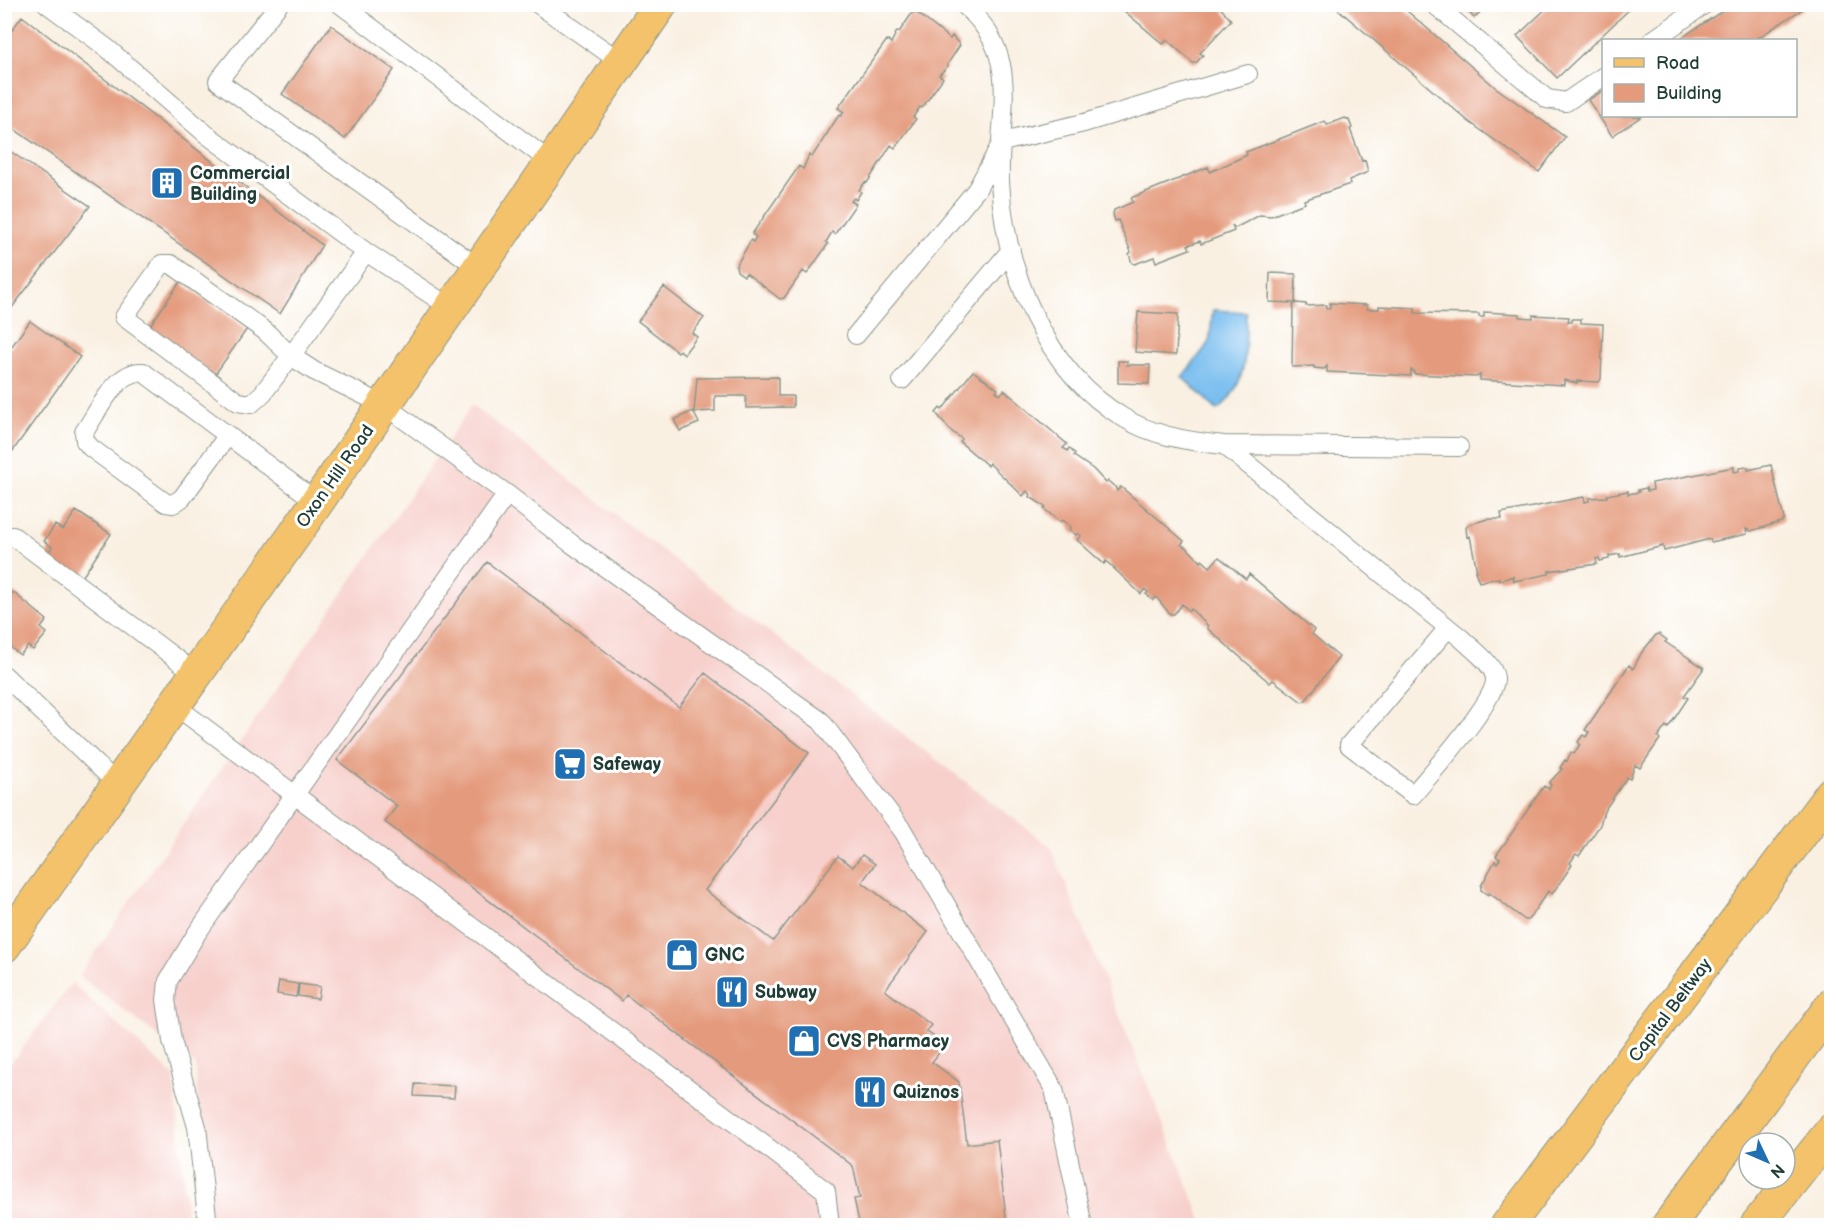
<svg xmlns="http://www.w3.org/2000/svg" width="1836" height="1230" font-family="'Balsamiq Sans',sans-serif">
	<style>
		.built { fill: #f7d0cc }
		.water { fill: #78bdef; stroke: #4c7d92; stroke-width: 1.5 }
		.building { fill: #e49a7b }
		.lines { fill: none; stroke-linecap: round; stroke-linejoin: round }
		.lane-casing { stroke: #8c968b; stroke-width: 20 }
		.primary-casing { stroke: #8c968b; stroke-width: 35 }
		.highway-casing { stroke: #8c968b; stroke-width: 35 }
		.lane { stroke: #fff; stroke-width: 18 }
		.primary { stroke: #f3c26a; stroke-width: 33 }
		.highway { stroke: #f3c26a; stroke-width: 33 }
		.labels { text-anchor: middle; stroke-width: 6; stroke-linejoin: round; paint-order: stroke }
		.poi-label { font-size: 18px; font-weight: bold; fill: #1f3d34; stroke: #fff; text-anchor: start }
		.street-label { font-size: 18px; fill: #1f3d34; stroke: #fff }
	</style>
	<rect width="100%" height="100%" fill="#fff"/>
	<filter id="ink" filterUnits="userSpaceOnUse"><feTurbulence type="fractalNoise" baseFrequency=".0167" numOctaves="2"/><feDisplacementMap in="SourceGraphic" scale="12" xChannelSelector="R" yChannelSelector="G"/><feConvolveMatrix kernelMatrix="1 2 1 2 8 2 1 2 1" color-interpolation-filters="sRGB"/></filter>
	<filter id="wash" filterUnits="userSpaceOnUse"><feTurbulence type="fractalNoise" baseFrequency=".008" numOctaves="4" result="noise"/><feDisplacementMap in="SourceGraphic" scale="24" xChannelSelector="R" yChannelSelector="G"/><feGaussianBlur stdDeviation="1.35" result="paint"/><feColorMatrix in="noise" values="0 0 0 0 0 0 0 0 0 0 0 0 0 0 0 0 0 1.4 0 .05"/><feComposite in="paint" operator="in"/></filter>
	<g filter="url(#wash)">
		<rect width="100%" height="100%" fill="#f9f0e2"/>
		<path class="built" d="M 472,405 L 1051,847 L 1202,1220 L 1199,1226 L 202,1225 L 196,1065 L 79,976 Z
			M 72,983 L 174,1076 L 188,1225 L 5,1225 L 4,1072 Z"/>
		<path class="water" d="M 1213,310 L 1246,312 C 1246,348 1249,386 1217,410 L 1182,377 L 1209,343 Z"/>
		<g id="blocks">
			<path class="building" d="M 1116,4 L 1217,4 L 1231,20 L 1200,53 L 1203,55 L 1196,63 L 1193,63 L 1167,40 L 1163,44 Z
				M 1332,4 L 1399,4 L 1495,87 L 1565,137 L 1539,172 L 1468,121 Z
				M 1461,4 L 1489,4 L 1474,18 Z
				M 1551,4 L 1635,4 L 1557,78 L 1517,36 Z
				M 1733,4 L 1810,4 L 1755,40 L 1678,40 Z
				M 913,12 L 916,12 L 950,39 L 952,36 L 960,45 L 947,65 L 948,66 L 939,75 L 943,78 L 922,108 L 920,107 L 913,117 L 916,119 L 895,148 L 891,145 L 867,183 L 865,182 L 859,190 L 861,192 L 856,200 L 854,198 L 851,201 L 856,204 L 835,234 L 832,232 L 826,242 L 828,244 L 807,274 L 803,271 L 784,298 L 780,299 L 746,273 L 744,276 L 737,271 L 736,266 L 751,240 L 753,242 L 756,237 L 752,234 L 799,166 L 803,169 L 809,155 L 812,157 L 839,115 L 841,116 L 844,112 L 838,108 L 887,40 L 891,43 L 897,31 L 899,32 Z
				M 22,16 L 322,245 L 280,314 L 4,122 L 4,41 Z
				M 331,25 L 394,70 L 345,139 L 282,94 Z
				M 1604,90 L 1604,116 L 1642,116 L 1612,136 L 1588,100 Z
				M 1345,118 L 1349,120 L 1352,128 L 1350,129 L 1362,161 L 1365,160 L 1368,172 L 1349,180 L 1350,184 L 1304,200 L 1305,203 L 1271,216 L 1260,215 L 1235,228 L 1232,225 L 1234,231 L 1201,244 L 1200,241 L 1188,245 L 1190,249 L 1156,262 L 1154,257 L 1135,264 L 1132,263 L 1129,254 L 1131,252 L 1118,220 L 1115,221 L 1113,214 L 1114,210 L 1133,202 L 1131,198 L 1208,167 L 1210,172 L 1247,155 L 1246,152 L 1325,121 L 1327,125 Z
				M 4,147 L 90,206 L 4,318 Z
				M 1270,273 L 1296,274 L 1295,303 L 1269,302 Z
				M 180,282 L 247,329 L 214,376 L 147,330 Z
				M 664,287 L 704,318 L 692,333 L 697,337 L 684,354 L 680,350 L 678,352 L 638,321 Z
				M 1296,303 L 1306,304 L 1306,306 L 1326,305 L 1326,308 L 1330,308 L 1330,303 L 1367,305 L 1367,309 L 1379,309 L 1379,306 L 1415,308 L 1415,313 L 1479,314 L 1479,317 L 1484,317 L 1484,312 L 1520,314 L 1520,317 L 1533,318 L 1533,315 L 1569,317 L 1568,322 L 1572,322 L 1572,319 L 1581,319 L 1581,323 L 1603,324 L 1601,379 L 1599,382 L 1577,381 L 1577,383 L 1564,380 L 1564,385 L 1480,380 L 1480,375 L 1476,377 L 1414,374 L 1414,371 L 1411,370 L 1411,376 L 1327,372 L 1327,366 L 1324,369 L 1314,368 L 1314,366 L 1292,367 L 1293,305 Z
				M 1138,312 L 1178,314 L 1176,355 L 1135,352 Z
				M 30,321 L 80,357 L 12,452 L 4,447 L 4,357 Z
				M 1118,361 L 1127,361 L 1127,365 L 1150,365 L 1149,384 L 1118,383 Z
				M 973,371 L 998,389 L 996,391 L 1000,395 L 1004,390 L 1067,444 L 1063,448 L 1068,451 L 1069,448 L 1075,454 L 1074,456 L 1093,469 L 1106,483 L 1108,481 L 1115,487 L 1117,491 L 1121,487 L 1184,541 L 1181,545 L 1186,547 L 1201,562 L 1202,560 L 1210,567 L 1219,557 L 1246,579 L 1249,574 L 1314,630 L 1312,634 L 1339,657 L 1305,701 L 1302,702 L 1273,680 L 1270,683 L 1207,628 L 1208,626 L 1191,609 L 1189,611 L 1182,604 L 1174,614 L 1170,614 L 1156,597 L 1153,600 L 1146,594 L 1148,592 L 1145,589 L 1141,594 L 1106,561 L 1104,564 L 1077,540 L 1081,536 L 1078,533 L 1076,535 L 1069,529 L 1071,527 L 1062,520 L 1060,522 L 1044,509 L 1046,507 L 1030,497 L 1031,495 L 1027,491 L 1023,496 L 989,463 L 988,466 L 960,442 L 962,439 L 951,431 L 936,413 L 940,408 L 942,410 Z
				M 778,377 L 778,396 L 793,396 L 793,407 L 746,408 L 746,396 L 715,396 L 715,411 L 694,412 L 697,378 Z
				M 693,411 L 699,423 L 680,431 L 674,420 Z
				M 1771,465 L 1784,519 L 1781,522 L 1751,531 L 1746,529 L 1747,534 L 1711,542 L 1710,539 L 1664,551 L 1663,546 L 1620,557 L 1620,554 L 1609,556 L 1609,559 L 1600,561 L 1599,558 L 1596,559 L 1597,564 L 1549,571 L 1549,574 L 1514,581 L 1513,576 L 1499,581 L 1499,578 L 1479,582 L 1475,571 L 1477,571 L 1470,536 L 1467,537 L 1466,528 L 1468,525 L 1487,519 L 1502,519 L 1501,513 L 1584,497 L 1585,502 L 1589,501 L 1589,498 L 1607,497 L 1607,495 L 1628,491 L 1628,494 L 1639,492 L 1638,490 L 1646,488 L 1647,491 L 1653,490 L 1652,483 L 1734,467 L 1734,472 L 1739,471 L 1739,468 L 1748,467 L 1748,470 Z
				M 76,511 L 111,534 L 79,582 L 44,558 L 52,547 L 44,541 L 55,525 L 63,530 Z
				M 487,562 L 679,707 L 705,673 L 809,753 L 705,890 L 773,941 L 838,856 L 853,867 L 862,855 L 875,864 L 862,882 L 928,932 L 885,990 L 931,1025 L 926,1031 L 945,1045 L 932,1062 L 959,1082 L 967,1144 L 997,1140 L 1007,1226 L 862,1226 L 861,1222 L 859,1222 L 854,1199 L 860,1198 L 853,1166 L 626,995 L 622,1001 L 385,822 L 397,806 L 337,760 Z
				M 13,592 L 47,620 L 41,628 L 47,633 L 33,650 L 28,646 L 20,655 L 4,642 L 4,603 Z
				M 1659,634 L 1667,640 L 1665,642 L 1704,668 L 1684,696 L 1688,698 L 1668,728 L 1666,726 L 1658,737 L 1660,739 L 1640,768 L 1635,765 L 1630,779 L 1627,777 L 1604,811 L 1600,825 L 1579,856 L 1576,854 L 1570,863 L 1572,865 L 1552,894 L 1548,891 L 1528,920 L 1525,920 L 1489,893 L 1488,895 L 1481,890 L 1481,886 L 1495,861 L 1497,863 L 1500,859 L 1496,856 L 1544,786 L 1549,789 L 1551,785 L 1549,783 L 1562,769 L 1560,768 L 1565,760 L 1567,761 L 1571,752 L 1574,754 L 1580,744 L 1578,742 L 1583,735 L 1586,737 L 1589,732 L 1585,730 L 1629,665 L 1633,669 L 1642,652 L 1656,635 Z
				M 279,981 L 298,984 L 296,997 L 277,994 Z
				M 299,984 L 320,987 L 318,999 L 298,996 Z
				M 415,1084 L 455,1086 L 454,1098 L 414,1096 Z"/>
		</g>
	</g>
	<g filter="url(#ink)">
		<use href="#blocks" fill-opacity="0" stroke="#8c968b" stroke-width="1.5"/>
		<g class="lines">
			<g class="lane-casing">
				<path id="lane" d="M 47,4 L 107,48 L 206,134 L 366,252
					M 279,4 L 218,81 L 479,268
					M 340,4 L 552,163
					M 538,4 L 621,62
					M 963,4 C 1025,57 997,113 1000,182 C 1005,270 1044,371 1124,418 C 1153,436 1190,442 1224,445 L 1459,447
					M 1434,4 L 1547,99 L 1566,102 L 1604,76
					M 1653,40 L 1705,4
					M 162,264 L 171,264 L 265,331 L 291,356 L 263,393 L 251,404 L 238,402 L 124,317 Z
					M 856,335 L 977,189 L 1002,142 L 1084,123 L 1248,74
					M 902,380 L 1011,250
					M 228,435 L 182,498 L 173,504 L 166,503 L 91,448 L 85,441 L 84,432 C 98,412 116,370 143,372 L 317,502
					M 1224,445 L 1462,639 C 1472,649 1493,663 1495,678 C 1497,701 1430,774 1413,795 L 1349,745 L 1448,628
					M 507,494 L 572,544 L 821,721 L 903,831 L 1054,1089 L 1083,1226
					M 13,536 L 195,673
					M 4,675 L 117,784
					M 173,704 L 826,1191 L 830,1226
					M 208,1226 L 197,1127 L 172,1041 L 166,1000 L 168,981 L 197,933 L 507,494 L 384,405 L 314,371 L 291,356 L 366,252 L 451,308"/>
			</g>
			<g class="primary-casing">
				<path id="primary" d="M 4,946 L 293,537 L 661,4"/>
			</g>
			<g class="highway-casing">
				<path id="highway" d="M 1507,1226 L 1832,793
					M 1668,1226 L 1832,1005
					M 1756,1226 L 1832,1130"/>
			</g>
			<use href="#lane" class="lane"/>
			<use href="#primary" class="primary"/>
			<use href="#highway" class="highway"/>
		</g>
	</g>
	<defs>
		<g id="building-square" transform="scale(1.725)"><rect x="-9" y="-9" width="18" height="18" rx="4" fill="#1f6fb2" stroke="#fff"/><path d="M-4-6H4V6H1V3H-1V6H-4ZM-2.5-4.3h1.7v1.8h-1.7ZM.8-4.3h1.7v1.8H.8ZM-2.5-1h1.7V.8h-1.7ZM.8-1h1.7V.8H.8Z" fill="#fff"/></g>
		<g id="supermarket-square" transform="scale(1.725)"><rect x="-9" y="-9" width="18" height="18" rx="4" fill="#1f6fb2" stroke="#fff"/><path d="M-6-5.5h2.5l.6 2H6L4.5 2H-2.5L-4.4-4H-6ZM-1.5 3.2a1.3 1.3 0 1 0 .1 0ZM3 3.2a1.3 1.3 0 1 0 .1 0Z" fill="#fff"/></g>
		<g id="shop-square" transform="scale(1.725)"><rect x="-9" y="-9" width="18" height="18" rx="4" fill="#1f6fb2" stroke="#fff"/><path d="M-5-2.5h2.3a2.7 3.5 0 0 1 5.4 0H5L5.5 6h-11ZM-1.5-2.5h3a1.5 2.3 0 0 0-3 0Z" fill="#fff"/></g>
		<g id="restaurant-square" transform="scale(1.725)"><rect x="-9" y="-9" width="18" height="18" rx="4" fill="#1f6fb2" stroke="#fff"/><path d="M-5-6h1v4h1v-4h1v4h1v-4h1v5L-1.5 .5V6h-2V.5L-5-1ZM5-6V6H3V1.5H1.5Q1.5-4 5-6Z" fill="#fff"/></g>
	</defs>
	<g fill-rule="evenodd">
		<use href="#building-square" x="167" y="183"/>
		<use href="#supermarket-square" x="570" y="764"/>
		<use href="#shop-square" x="682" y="955"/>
		<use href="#restaurant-square" x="732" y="992"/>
		<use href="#shop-square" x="804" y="1041"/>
		<use href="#restaurant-square" x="870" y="1092"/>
	</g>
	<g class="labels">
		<g class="poi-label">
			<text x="190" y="179">Commercial<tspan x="190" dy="21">Building</tspan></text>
			<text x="593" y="770">Safeway</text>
			<text x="705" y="961">GNC</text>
			<text x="755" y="998">Subway</text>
			<text x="827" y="1047">CVS Pharmacy</text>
			<text x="893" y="1098">Quiznos</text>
		</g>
		<g class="street-label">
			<text transform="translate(335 476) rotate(-55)" y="6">Oxon Hill Road</text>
			<text transform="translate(1670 1010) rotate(-53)" y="6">Capital Beltway</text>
		</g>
	</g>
	<rect width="1836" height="1230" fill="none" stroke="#fff" stroke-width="24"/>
	<rect x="1602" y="39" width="195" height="78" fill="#ffffff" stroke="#a5b1ae" stroke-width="1.5"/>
	<rect x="1614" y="58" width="30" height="9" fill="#f3c26a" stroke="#a5b1ae" stroke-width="1.5"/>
	<text x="1656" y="69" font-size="18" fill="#1f3d34">Road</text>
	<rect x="1614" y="84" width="30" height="18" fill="#e49a7b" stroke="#a5b1ae" stroke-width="1.5"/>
	<text x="1656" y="99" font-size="18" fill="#1f3d34">Building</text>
	<g transform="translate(1767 1161) rotate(134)"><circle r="28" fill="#ffffff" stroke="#a5b1ae" stroke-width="1.5"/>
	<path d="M0-4.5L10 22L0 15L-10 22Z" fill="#1f6fb2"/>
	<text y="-9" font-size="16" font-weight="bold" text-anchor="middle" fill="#1f3d34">N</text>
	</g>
</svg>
